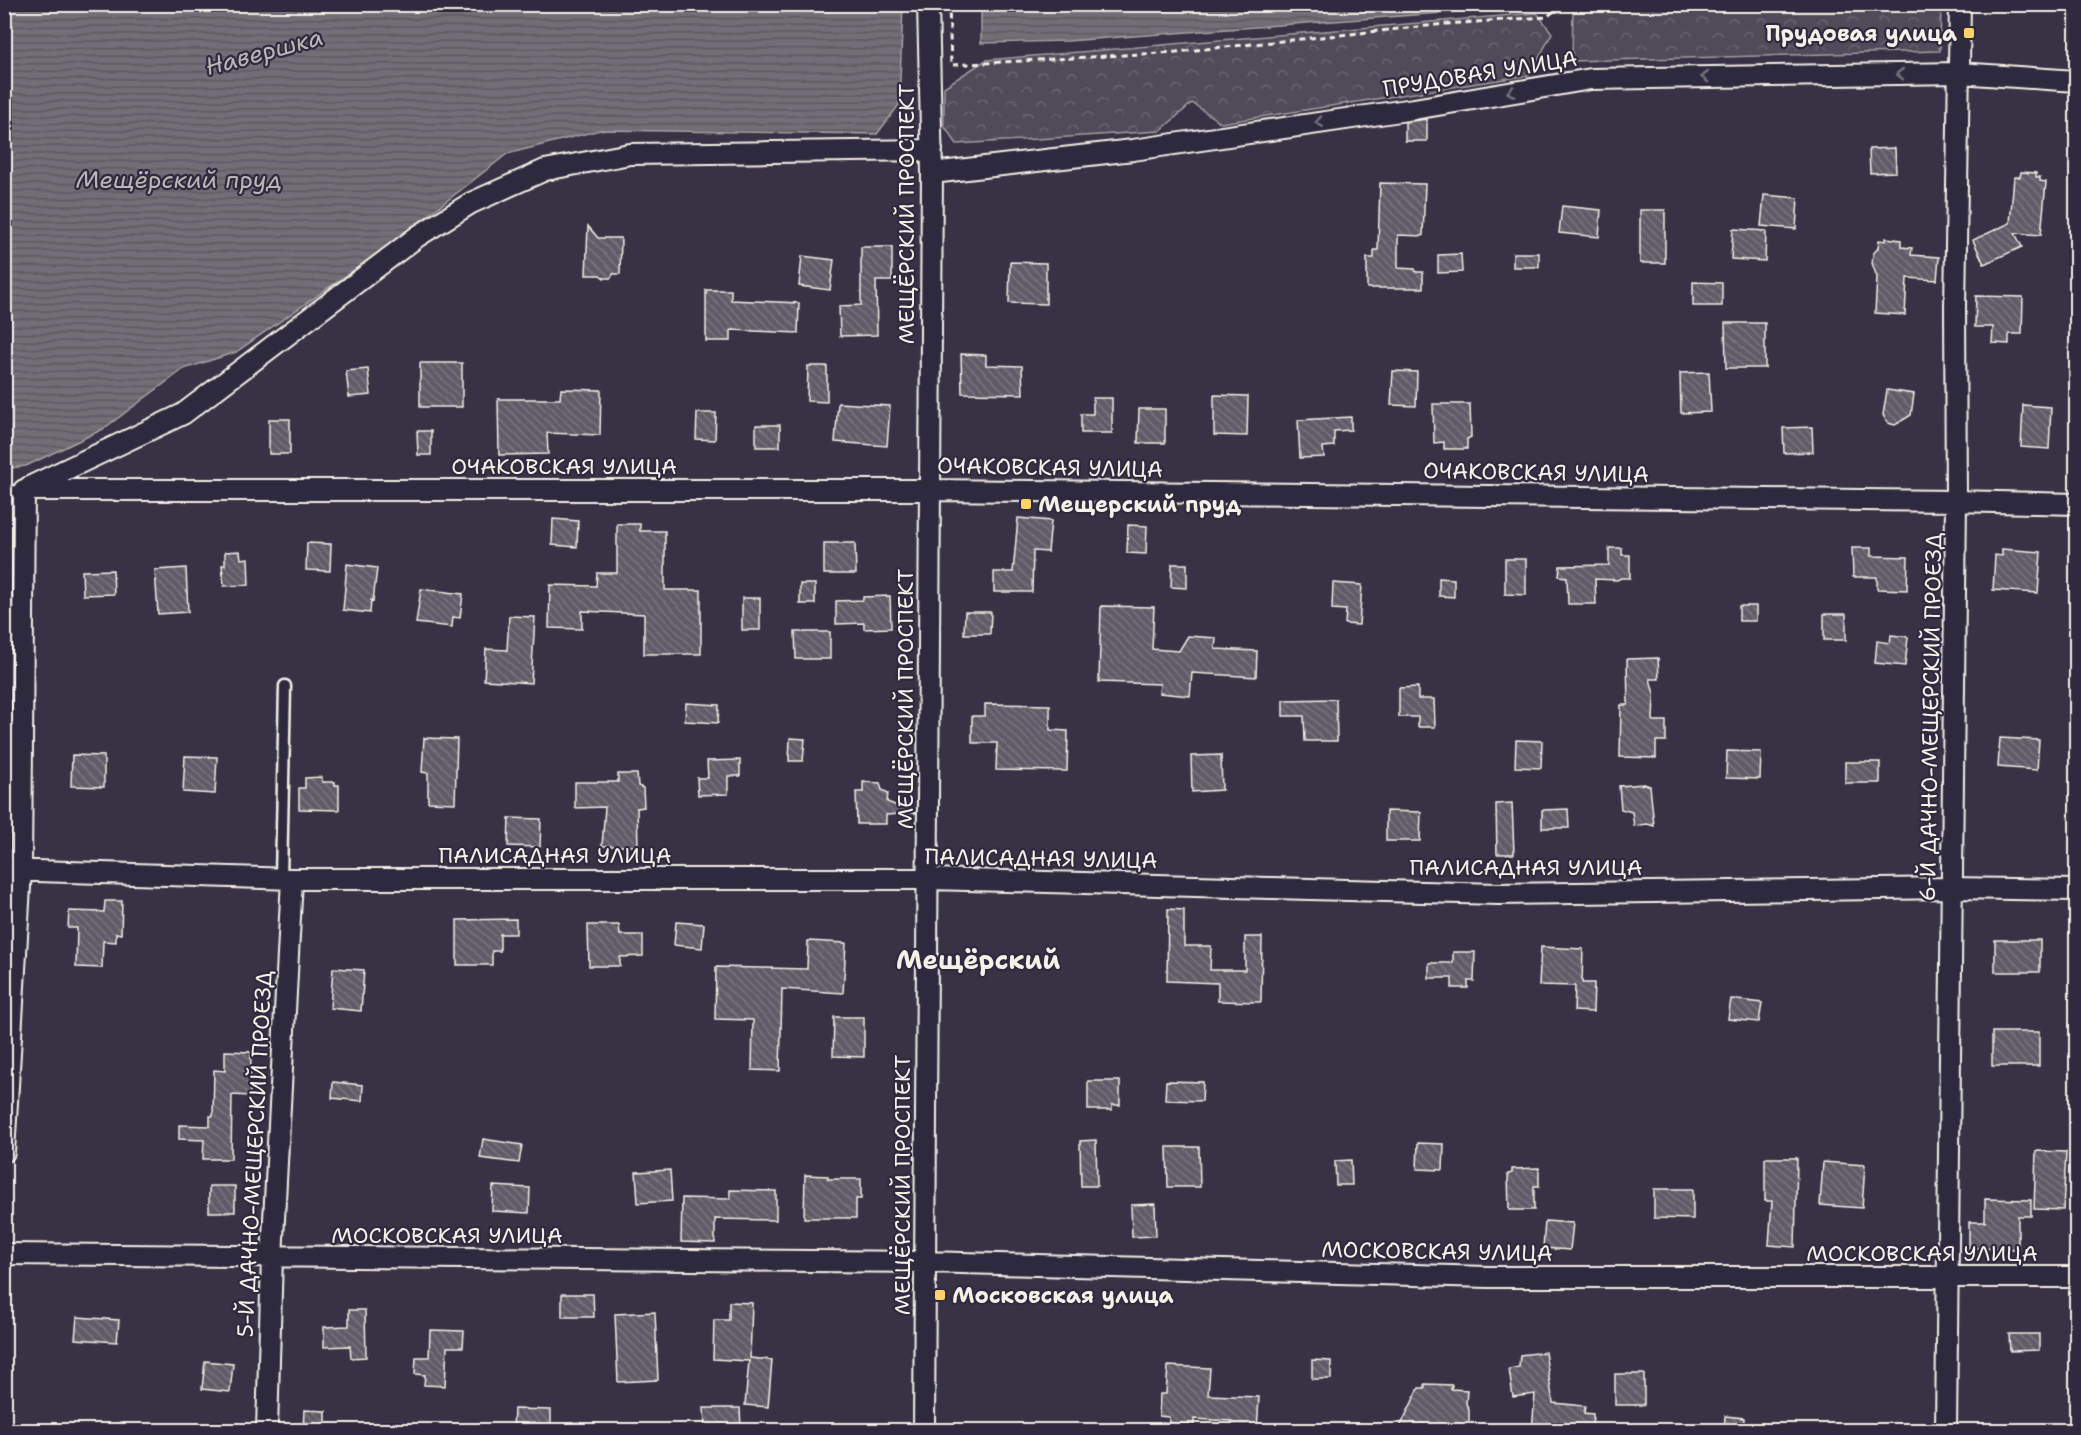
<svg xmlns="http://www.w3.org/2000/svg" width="2081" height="1435" font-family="'Shantell Sans',sans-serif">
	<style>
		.forest { fill: url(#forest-crowns); stroke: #a29ea0; stroke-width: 1.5 }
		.water { fill: url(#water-rules); stroke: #a6a2a4; stroke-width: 1.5 }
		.building { fill: url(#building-back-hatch); stroke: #f4f1e8; stroke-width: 1.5 }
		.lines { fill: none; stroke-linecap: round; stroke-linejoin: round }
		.lane-casing { stroke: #f4f1e8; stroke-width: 15 }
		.street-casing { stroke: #f4f1e8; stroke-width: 24 }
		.path { stroke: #f4f1e8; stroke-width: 3; stroke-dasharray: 6 4.5; stroke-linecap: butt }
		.lane { stroke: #2f2a3d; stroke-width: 10 }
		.street { stroke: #2f2a3d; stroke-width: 20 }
		.oneway { stroke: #747079 }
		.poi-dot { fill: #ffd166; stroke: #2f2a3d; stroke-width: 2 }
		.labels { text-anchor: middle; stroke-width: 4.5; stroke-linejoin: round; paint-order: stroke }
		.poi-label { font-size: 22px; font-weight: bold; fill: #f4f1e8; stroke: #2f2a3d; text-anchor: start }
		.street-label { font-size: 22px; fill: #f4f1e8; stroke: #2f2a3d }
		.water-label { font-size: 24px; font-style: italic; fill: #bab6b5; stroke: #2f2a3d }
		.quarter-label { font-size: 26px; font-weight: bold; fill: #f4f1e8; stroke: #2f2a3d }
	</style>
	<defs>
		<pattern id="forest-crowns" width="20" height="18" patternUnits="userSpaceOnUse" patternTransform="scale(1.5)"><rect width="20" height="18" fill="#504b59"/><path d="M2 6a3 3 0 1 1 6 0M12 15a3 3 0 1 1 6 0" fill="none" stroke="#6a6571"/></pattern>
		<pattern id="water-rules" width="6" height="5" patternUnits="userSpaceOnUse" patternTransform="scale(1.5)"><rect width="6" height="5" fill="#726e77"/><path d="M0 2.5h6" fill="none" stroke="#5b595c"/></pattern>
		<pattern id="building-back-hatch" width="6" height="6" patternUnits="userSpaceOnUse" patternTransform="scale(1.5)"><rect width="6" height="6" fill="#5f5c67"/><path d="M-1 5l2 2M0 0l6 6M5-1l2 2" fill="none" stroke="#77747d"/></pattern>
	</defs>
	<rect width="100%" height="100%" fill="#373244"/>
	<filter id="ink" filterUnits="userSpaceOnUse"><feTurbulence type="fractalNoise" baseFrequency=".0167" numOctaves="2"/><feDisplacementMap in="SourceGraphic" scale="12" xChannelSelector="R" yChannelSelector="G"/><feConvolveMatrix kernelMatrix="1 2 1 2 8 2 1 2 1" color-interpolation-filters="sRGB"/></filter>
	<g filter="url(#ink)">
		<path class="forest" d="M 1573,5 L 1941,5 L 1940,51 L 1572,61 Z
			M 1537,13 L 1552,33 L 1530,75 L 1221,123 L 1192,103 L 1160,131 L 957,144 L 944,126 L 944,87 L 986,60 Z"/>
		<path class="water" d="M 4,5 L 903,5 L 899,105 L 877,134 L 600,130 L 507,154 L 390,245 L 236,352 L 184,369 L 103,429 L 26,466 L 5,469 Z
			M 981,5 L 981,4 L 1536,5 L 1535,6 L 1067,41 L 981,43 Z"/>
		<path class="building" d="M 1427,119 L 1427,141 L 1405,141 L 1405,122 Z
			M 1895,148 L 1896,172 L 1870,173 L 1869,149 Z
			M 2021,172 L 2036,173 L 2036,177 L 2040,177 L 2040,181 L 2046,182 L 2041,235 L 2015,233 L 2022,247 L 1984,264 L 1973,240 L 2010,223 L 2014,177 L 2020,177 Z
			M 1380,183 L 1425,184 L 1423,236 L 1398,235 L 1398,268 L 1415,269 L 1416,272 L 1423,272 L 1423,288 L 1367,288 L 1367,258 L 1374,258 L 1374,250 L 1378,250 Z
			M 1764,195 L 1798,198 L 1796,229 L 1761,226 Z
			M 1562,206 L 1601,210 L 1599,237 L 1559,233 Z
			M 1640,210 L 1665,210 L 1665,263 L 1640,263 Z
			M 588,226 L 598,238 L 621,238 L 620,274 L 613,274 L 611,278 L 604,278 L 600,275 L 586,275 Z
			M 1733,229 L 1766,231 L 1765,261 L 1731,259 Z
			M 1886,238 L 1901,240 L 1901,247 L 1912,248 L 1911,255 L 1939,257 L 1937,280 L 1907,278 L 1905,315 L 1875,313 L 1877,277 L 1872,263 L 1873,254 L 1878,248 L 1879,240 L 1886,241 Z
			M 861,247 L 892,247 L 892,281 L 876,281 L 877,335 L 840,336 L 839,306 L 861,305 Z
			M 1513,253 L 1539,253 L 1539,267 L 1513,267 Z
			M 1461,254 L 1462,272 L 1438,273 L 1438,255 Z
			M 802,256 L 834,260 L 830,290 L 799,286 Z
			M 1010,262 L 1046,263 L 1046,304 L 1009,303 Z
			M 1693,282 L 1722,283 L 1722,306 L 1693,306 Z
			M 706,290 L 731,290 L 731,300 L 799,303 L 798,333 L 731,330 L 731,341 L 706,341 Z
			M 1976,296 L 2023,297 L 2022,334 L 2009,334 L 2009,344 L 1992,343 L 1993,327 L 1975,327 Z
			M 1725,323 L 1765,323 L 1765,368 L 1726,368 Z
			M 961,354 L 986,355 L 986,365 L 1022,366 L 1023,394 L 962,393 Z
			M 420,363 L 462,363 L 462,407 L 420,407 Z
			M 808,366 L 827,366 L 827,402 L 807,401 Z
			M 368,369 L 371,395 L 349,397 L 346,371 Z
			M 1393,371 L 1417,372 L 1416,406 L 1391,405 Z
			M 1709,372 L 1711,412 L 1681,413 L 1680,373 Z
			M 561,389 L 601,390 L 600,435 L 547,433 L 548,454 L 499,455 L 498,399 L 560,399 Z
			M 1887,390 L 1914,394 L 1911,415 L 1895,425 L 1888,423 L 1883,415 Z
			M 1214,395 L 1248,396 L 1247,436 L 1214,435 Z
			M 1093,398 L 1112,398 L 1112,433 L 1081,433 L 1081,414 L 1093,414 Z
			M 838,403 L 890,406 L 887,446 L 835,442 Z
			M 1433,404 L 1470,404 L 1471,437 L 1467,439 L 1467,449 L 1444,449 L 1444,442 L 1434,443 Z
			M 2023,405 L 2051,407 L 2049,449 L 2021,447 Z
			M 1139,409 L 1165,409 L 1165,443 L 1138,443 Z
			M 697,413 L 716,413 L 715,440 L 696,439 Z
			M 1351,417 L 1351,430 L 1334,431 L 1334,446 L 1323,447 L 1324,457 L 1300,458 L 1298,420 Z
			M 269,419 L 290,419 L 290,454 L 269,454 Z
			M 756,425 L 780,425 L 780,447 L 756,447 Z
			M 1812,427 L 1813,452 L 1784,453 L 1783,428 Z
			M 417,431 L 431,431 L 431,455 L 418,455 Z
			M 1018,518 L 1051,521 L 1048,552 L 1033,551 L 1032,592 L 994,592 L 994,572 L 1013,572 Z
			M 553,519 L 578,521 L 577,547 L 552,545 Z
			M 617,524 L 640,524 L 640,531 L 665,531 L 665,590 L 701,590 L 701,654 L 644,654 L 644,614 L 582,611 L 582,629 L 549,628 L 550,585 L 596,586 L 597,573 L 617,573 Z
			M 1128,525 L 1147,526 L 1146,554 L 1127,553 Z
			M 307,543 L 331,544 L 330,571 L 306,570 Z
			M 824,543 L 855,543 L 856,574 L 824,574 Z
			M 1609,548 L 1622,548 L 1622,555 L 1630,555 L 1630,578 L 1621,578 L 1617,580 L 1595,579 L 1596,604 L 1568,604 L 1567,577 L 1559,576 L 1560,566 L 1609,565 Z
			M 1852,548 L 1871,548 L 1871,556 L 1908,557 L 1907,590 L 1877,589 L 1877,577 L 1853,577 Z
			M 2002,549 L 2041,552 L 2038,593 L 1993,590 L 1995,555 L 2002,556 Z
			M 240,551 L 241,559 L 248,558 L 249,585 L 224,586 L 222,565 L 225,565 L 225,552 Z
			M 1505,559 L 1526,559 L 1526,595 L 1505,594 Z
			M 347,564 L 377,568 L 373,601 L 371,600 L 370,613 L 343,610 Z
			M 1172,564 L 1187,564 L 1187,588 L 1171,587 Z
			M 186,568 L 188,612 L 158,614 L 155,570 Z
			M 113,570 L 114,594 L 83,595 L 82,571 Z
			M 1439,578 L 1454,579 L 1454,597 L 1439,596 Z
			M 1333,583 L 1362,585 L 1359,625 L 1345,624 L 1346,610 L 1332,609 Z
			M 800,584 L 815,584 L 815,604 L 800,604 Z
			M 421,589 L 463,594 L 460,618 L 453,617 L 452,627 L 416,623 Z
			M 890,596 L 891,628 L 864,629 L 864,623 L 836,624 L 836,601 L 863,600 L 863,597 Z
			M 742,598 L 760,598 L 760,630 L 742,630 Z
			M 1101,606 L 1154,607 L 1152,649 L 1179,651 L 1188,636 L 1216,638 L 1215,649 L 1257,651 L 1256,677 L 1192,673 L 1190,696 L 1159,693 L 1160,684 L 1099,682 Z
			M 1739,606 L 1756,606 L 1756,621 L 1739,621 Z
			M 965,612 L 991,612 L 990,634 L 964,634 Z
			M 1824,614 L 1846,614 L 1846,640 L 1824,640 Z
			M 509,616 L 535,617 L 531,683 L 484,680 L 486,649 L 507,650 Z
			M 795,632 L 830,632 L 830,659 L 796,659 Z
			M 1891,635 L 1908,637 L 1905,666 L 1875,663 L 1877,641 L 1890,643 Z
			M 1658,658 L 1659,679 L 1650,679 L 1654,694 L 1653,721 L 1666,721 L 1666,741 L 1656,741 L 1656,758 L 1620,757 L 1621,705 L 1628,705 L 1627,659 Z
			M 1418,687 L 1418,699 L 1434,699 L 1435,727 L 1418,727 L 1418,717 L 1399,717 L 1399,688 Z
			M 1336,699 L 1337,741 L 1305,741 L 1304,716 L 1283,716 L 1283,700 Z
			M 686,703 L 719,705 L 718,723 L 685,721 Z
			M 985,704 L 1050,705 L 1050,730 L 1068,731 L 1067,771 L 996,770 L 997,743 L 972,743 L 972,716 L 985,716 Z
			M 424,738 L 457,739 L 455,803 L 428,802 L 428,773 L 422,772 Z
			M 790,738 L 805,739 L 803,761 L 789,761 Z
			M 2000,738 L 2039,740 L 2037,770 L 1998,767 Z
			M 1516,740 L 1542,741 L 1541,768 L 1515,767 Z
			M 1727,751 L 1761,752 L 1760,779 L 1726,778 Z
			M 72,755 L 104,756 L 104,787 L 71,786 Z
			M 1221,755 L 1222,790 L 1192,792 L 1191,756 Z
			M 185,756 L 217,757 L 215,794 L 183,792 Z
			M 740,760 L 740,776 L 728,776 L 728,794 L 698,795 L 697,778 L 708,778 L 707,761 Z
			M 1845,762 L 1880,762 L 1880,783 L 1845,783 Z
			M 618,774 L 637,774 L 638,786 L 643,788 L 644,807 L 637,808 L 638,846 L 602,846 L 605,807 L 575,808 L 575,782 L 618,782 Z
			M 322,777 L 322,782 L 335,782 L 335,785 L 339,785 L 339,810 L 299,809 L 299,788 L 305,788 L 305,778 Z
			M 863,782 L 880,783 L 882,790 L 888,793 L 887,802 L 916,813 L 886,815 L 886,824 L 857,824 L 856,792 L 863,792 Z
			M 1644,784 L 1650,786 L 1654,826 L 1647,824 L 1634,826 L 1632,812 L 1621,809 L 1619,786 Z
			M 1512,803 L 1514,854 L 1497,854 L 1496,804 Z
			M 1568,809 L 1569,828 L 1542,828 L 1542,810 Z
			M 1386,811 L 1421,812 L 1420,841 L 1386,841 Z
			M 509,818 L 541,819 L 540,847 L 508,846 Z
			M 105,901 L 122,901 L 121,934 L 116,933 L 116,942 L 103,941 L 102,968 L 76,967 L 77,928 L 68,928 L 69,911 L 104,912 Z
			M 1168,909 L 1184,910 L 1184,946 L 1211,946 L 1210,970 L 1245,970 L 1245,937 L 1262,937 L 1261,1002 L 1218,1001 L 1218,983 L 1167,981 Z
			M 516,919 L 516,934 L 500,934 L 500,951 L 492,951 L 492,965 L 457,965 L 457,920 Z
			M 676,922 L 704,924 L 702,948 L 674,945 Z
			M 588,925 L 619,925 L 620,935 L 643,935 L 643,956 L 620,957 L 620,966 L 589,966 Z
			M 1995,940 L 2040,940 L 2040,972 L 1995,972 Z
			M 808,941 L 846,943 L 843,993 L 782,989 L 780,1071 L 752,1070 L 753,1020 L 715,1019 L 716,967 L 807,969 Z
			M 1541,947 L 1583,949 L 1582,983 L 1594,983 L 1593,1012 L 1574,1011 L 1575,986 L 1539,985 Z
			M 1453,952 L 1475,952 L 1474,981 L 1468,981 L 1468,988 L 1452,988 L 1452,978 L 1429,978 L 1429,963 L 1453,963 Z
			M 333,968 L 364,970 L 361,1011 L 330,1008 Z
			M 1731,999 L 1762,1003 L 1759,1022 L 1728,1019 Z
			M 834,1017 L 864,1017 L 864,1057 L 833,1056 Z
			M 1992,1032 L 2039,1032 L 2039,1066 L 1992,1066 Z
			M 225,1051 L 251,1052 L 250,1096 L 232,1095 L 231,1159 L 203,1159 L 204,1140 L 179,1139 L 179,1125 L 210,1126 L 210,1116 L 213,1116 L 214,1070 L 225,1071 Z
			M 1088,1081 L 1120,1081 L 1120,1105 L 1112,1105 L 1112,1110 L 1088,1110 Z
			M 1166,1081 L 1203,1082 L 1202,1101 L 1165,1100 Z
			M 333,1082 L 363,1085 L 362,1101 L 332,1098 Z
			M 483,1139 L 522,1145 L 519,1163 L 480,1158 Z
			M 1096,1140 L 1097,1186 L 1081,1186 L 1080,1141 Z
			M 1418,1143 L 1444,1144 L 1443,1170 L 1417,1169 Z
			M 1167,1147 L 1199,1147 L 1200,1187 L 1168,1187 Z
			M 2036,1151 L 2066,1152 L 2063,1210 L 2034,1209 Z
			M 1765,1158 L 1797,1158 L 1795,1247 L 1769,1245 L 1772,1201 L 1765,1201 Z
			M 1351,1160 L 1352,1185 L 1336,1185 L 1335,1161 Z
			M 1823,1162 L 1865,1165 L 1862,1208 L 1820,1205 Z
			M 1539,1168 L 1539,1186 L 1534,1186 L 1534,1210 L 1509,1210 L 1508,1174 L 1512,1173 L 1512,1169 Z
			M 670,1170 L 672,1201 L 638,1203 L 636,1172 Z
			M 805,1175 L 828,1176 L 828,1179 L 861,1179 L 861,1199 L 856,1199 L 856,1218 L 804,1218 Z
			M 209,1186 L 235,1186 L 235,1212 L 209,1212 Z
			M 493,1186 L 530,1188 L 529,1213 L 492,1211 Z
			M 1654,1189 L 1693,1189 L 1693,1219 L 1654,1218 Z
			M 730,1190 L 776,1191 L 776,1220 L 715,1219 L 715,1243 L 681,1242 L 682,1198 L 730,1199 Z
			M 1985,1199 L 2031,1200 L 2031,1216 L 2018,1216 L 2018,1249 L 1969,1248 L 1969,1222 L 1985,1222 Z
			M 1155,1204 L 1156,1236 L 1132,1237 L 1131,1205 Z
			M 1545,1221 L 1573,1223 L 1570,1250 L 1543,1248 Z
			M 562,1294 L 593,1294 L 594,1317 L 562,1317 Z
			M 729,1302 L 752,1303 L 750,1358 L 772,1360 L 768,1407 L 745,1405 L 749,1361 L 713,1359 L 714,1320 L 729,1320 Z
			M 349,1310 L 365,1310 L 366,1357 L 351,1358 L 350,1346 L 324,1347 L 324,1327 L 349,1326 Z
			M 655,1312 L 658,1380 L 618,1382 L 615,1314 Z
			M 77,1317 L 119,1320 L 117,1342 L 75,1339 Z
			M 430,1330 L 464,1331 L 463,1347 L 447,1347 L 445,1386 L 424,1385 L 425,1375 L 415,1374 L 416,1357 L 429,1357 Z
			M 2009,1334 L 2039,1334 L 2039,1350 L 2010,1351 Z
			M 1545,1352 L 1553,1403 L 1585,1406 L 1584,1413 L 1593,1414 L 1592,1431 L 1532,1431 L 1535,1394 L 1513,1397 L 1509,1369 L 1519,1367 L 1520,1355 Z
			M 1312,1360 L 1331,1361 L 1331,1379 L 1312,1379 Z
			M 205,1361 L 233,1364 L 230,1392 L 202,1389 Z
			M 1168,1366 L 1210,1368 L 1208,1395 L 1259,1397 L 1257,1431 L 1232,1431 L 1232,1421 L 1194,1419 L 1194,1425 L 1169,1423 L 1169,1417 L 1159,1416 L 1160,1394 L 1166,1394 Z
			M 1615,1374 L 1644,1374 L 1644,1405 L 1615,1405 Z
			M 1425,1384 L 1452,1385 L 1451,1389 L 1467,1390 L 1466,1404 L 1469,1409 L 1469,1422 L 1466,1422 L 1466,1431 L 1398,1431 L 1419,1388 L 1425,1388 Z
			M 704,1408 L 740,1408 L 741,1430 L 705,1430 Z
			M 514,1409 L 551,1410 L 551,1431 L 513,1431 Z
			M 304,1410 L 326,1411 L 326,1431 L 303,1431 Z
			M 1725,1416 L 1744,1418 L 1743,1431 L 1724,1431 Z"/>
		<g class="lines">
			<g class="lane-casing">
				<path id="lane" d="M 4,493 L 24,490
					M 281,879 L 285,686"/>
			</g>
			<g class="street-casing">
				<path id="street" d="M 932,173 L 1133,150 L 1414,109 L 1591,79 L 1959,73 L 2076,81
					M 29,487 L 183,414 L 418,236 L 471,203 L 545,170 L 630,154 L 932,150
					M 24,490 L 930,490 L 1956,501 L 2076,504
					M 4,870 L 292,879 L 929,879 L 1498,894 L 1953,888 L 2076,890
					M 4,1152 L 21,870 L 24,490
					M 4,1254 L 926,1262 L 1489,1277 L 2076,1277
					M 267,1430 L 272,1257 L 292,879
					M 924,1430 L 932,173 L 928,4
					M 1946,1430 L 1956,501 L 1955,307 L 1960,4"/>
			</g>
			<path class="path" d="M 949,4 L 951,65 L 1176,52 L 1446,24 L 1547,17 L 1562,4"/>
			<use href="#lane" class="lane"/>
			<use href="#street" class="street"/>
		</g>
		<defs><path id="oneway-chevron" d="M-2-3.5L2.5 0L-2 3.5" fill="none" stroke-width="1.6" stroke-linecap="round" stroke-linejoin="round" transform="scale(1.5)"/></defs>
		<g class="oneway">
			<use href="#oneway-chevron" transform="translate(1900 74) rotate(180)"/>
			<use href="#oneway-chevron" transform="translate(1705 77) rotate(179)"/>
			<use href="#oneway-chevron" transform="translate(1511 92) rotate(171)"/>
			<use href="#oneway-chevron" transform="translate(1319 122) rotate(172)"/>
		</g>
	</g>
	<g class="poi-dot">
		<rect x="1963" y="27" width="12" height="12" rx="3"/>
		<rect x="1020" y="498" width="12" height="12" rx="3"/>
		<rect x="934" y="1289" width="12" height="12" rx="3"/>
	</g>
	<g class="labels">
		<g class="poi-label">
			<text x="1957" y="41" text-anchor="end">Прудовая улица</text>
			<text x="1038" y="512">Мещерский пруд</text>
			<text x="952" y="1303">Московская улица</text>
		</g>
		<g class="street-label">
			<text transform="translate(1480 73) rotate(-9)" y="8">ПРУДОВАЯ УЛИЦА</text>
			<text transform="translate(906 214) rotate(-90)" y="8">МЕЩЁРСКИЙ ПРОСПЕКТ</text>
			<text x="564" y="474">ОЧАКОВСКАЯ УЛИЦА</text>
			<text transform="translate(1050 467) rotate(1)" y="8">ОЧАКОВСКАЯ УЛИЦА</text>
			<text transform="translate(1536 472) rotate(1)" y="8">ОЧАКОВСКАЯ УЛИЦА</text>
			<text transform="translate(905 699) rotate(-90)" y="8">МЕЩЁРСКИЙ ПРОСПЕКТ</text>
			<text transform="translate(1930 717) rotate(-89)" y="8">6-Й ДАЧНО-МЕЩЕРСКИЙ ПРОЕЗД</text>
			<text x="555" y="863">ПАЛИСАДНАЯ УЛИЦА</text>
			<text transform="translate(1041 858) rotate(1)" y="8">ПАЛИСАДНАЯ УЛИЦА</text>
			<text x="1526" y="875">ПАЛИСАДНАЯ УЛИЦА</text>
			<text transform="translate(254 1154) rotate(-87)" y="8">5-Й ДАЧНО-МЕЩЕРСКИЙ ПРОЕЗД</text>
			<text transform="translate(902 1185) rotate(-90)" y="8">МЕЩЁРСКИЙ ПРОСПЕКТ</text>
			<text x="447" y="1243">МОСКОВСКАЯ УЛИЦА</text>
			<text transform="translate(1437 1251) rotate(1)" y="8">МОСКОВСКАЯ УЛИЦА</text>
			<text x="1922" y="1261">МОСКОВСКАЯ УЛИЦА</text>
		</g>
		<g class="water-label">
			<text transform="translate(264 52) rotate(-15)" y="8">Навершка</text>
			<text x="179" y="188">Мещёрский пруд</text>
		</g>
		<g class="quarter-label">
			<text x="978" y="969">Мещёрский</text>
		</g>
	</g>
	<rect width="2081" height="1435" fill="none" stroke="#2f2a3d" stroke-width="24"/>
	<rect x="12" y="12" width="2057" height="1411" fill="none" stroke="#f4f1e8" stroke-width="2" filter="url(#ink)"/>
</svg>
